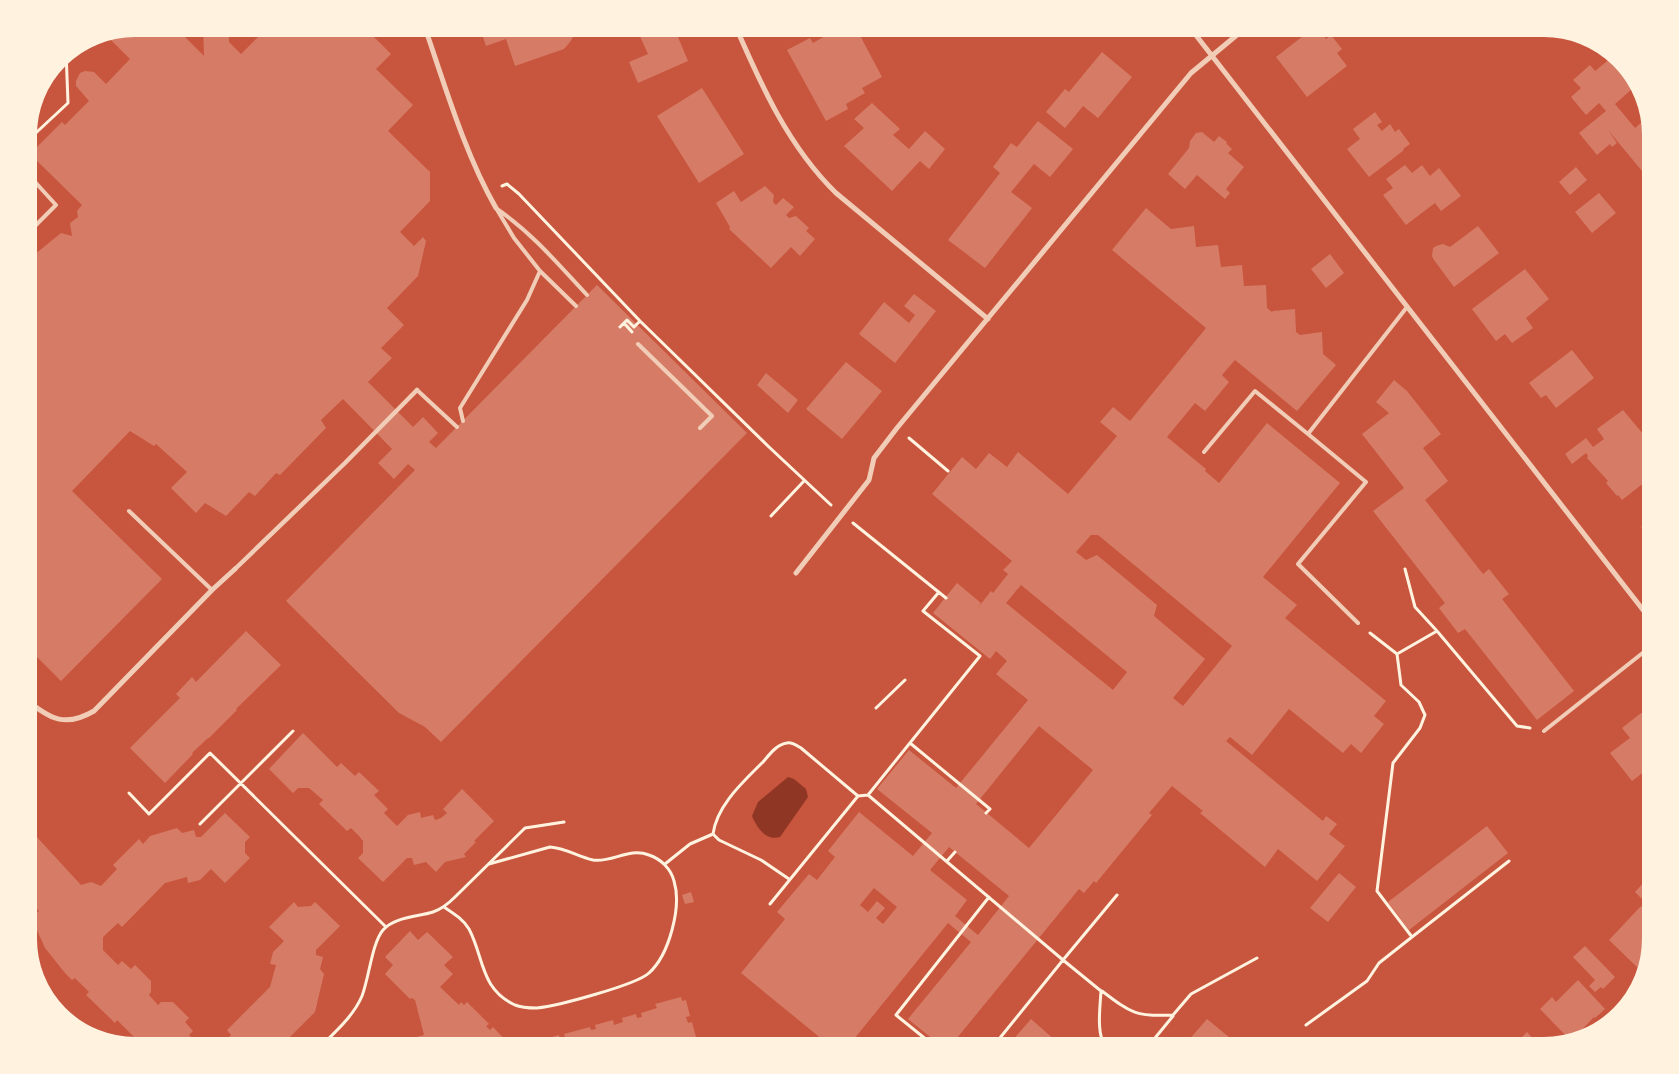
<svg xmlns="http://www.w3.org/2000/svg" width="1679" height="1074" font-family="'Nunito Sans',sans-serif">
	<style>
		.water { fill: #8f3625 }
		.building { fill: #d67c66; fill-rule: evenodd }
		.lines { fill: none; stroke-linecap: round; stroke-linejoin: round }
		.path { stroke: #fff3e0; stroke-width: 3 }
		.service { stroke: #f1ccb7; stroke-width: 4 }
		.pedestrian { stroke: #f1ccb7; stroke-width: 4.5 }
		.minor { stroke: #f1ccb7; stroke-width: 5 }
		.rim { fill: none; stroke: #fff3e0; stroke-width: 6 }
	</style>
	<rect width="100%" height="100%" fill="#c8553d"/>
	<path class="water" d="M 788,777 L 794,779 L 806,789 L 808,797 L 780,837 C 766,841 757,828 752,816 L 758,802 Z"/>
	<path class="building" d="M 134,25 L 173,25 L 204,56 L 203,25 L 229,25 L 229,42 L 241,54 L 270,25 L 362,25 L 391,54 L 376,69 L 413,105 L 388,131 L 430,172 L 430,201 L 400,232 L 414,246 L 423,237 L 426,241 L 418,276 L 387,308 L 404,325 L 381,348 L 392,358 L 368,382 L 413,427 L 423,417 L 438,433 L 429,442 L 436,448 L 597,285 L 747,433 L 441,742 L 425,727 L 399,713 L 286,601 L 415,470 L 408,464 L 394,479 L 378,463 L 392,449 L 343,399 L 321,420 L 326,428 L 280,475 L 276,473 L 255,496 L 249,492 L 226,516 L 205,503 L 196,513 L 171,488 L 187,472 L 156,444 L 154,446 L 130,431 L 72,491 L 162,579 L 61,681 L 25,645 L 25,272 L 33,263 L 29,259 L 61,233 L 72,236 L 70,223 L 78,217 L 77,211 L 82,205 L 30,154 L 62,122 L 65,125 L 89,101 L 76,86 L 76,81 L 80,73 L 85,71 L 94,72 L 106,84 L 130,59 L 102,31 Z
		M 479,25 L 580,25 L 570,42 L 564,49 L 515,66 L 506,39 L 486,46 Z
		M 635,25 L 673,25 L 688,61 L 638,83 L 629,62 L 648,54 Z
		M 855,26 L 882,77 L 862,88 L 865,93 L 846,104 L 848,109 L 826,121 L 787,50 L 810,38 L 813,43 L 832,32 L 835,37 Z
		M 1316,26 L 1326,39 L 1331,35 L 1342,49 L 1337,53 L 1347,66 L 1307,97 L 1276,57 Z
		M 1102,52 L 1132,77 L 1098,118 L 1083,106 L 1065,128 L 1046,112 L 1065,89 L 1069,92 Z
		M 1616,54 L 1640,82 L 1615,104 L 1635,128 L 1649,116 L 1654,134 L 1654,161 L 1642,171 L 1608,130 L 1617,143 L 1612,147 L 1610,144 L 1597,155 L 1579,133 L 1606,111 L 1599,103 L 1586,115 L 1571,97 L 1581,88 L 1573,80 L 1590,65 L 1595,71 Z
		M 702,88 L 744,154 L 699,183 L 657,116 Z
		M 872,103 L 900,129 L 893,135 L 909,149 L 925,131 L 945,149 L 929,169 L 920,161 L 892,191 L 844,146 L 864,128 L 854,119 Z
		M 1375,112 L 1382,122 L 1377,125 L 1382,131 L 1390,124 L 1395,132 L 1399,129 L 1410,144 L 1403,149 L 1404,150 L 1369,177 L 1347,149 L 1360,139 L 1353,129 Z
		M 1038,121 L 1073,149 L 1050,177 L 1034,164 L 1011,192 L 1032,208 L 985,268 L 948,240 L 1000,173 L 993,167 L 1011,143 L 1017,147 Z
		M 1202,132 L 1214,142 L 1219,136 L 1227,142 L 1226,143 L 1232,149 L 1228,153 L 1244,167 L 1226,189 L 1230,193 L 1225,199 L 1197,175 L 1185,189 L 1168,174 L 1189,148 L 1190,141 L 1196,133 Z
		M 1405,165 L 1412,173 L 1422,165 L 1430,176 L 1439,168 L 1461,196 L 1441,211 L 1435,203 L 1406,225 L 1383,195 L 1393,188 L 1386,179 Z
		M 1576,167 L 1587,180 L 1570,195 L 1559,182 Z
		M 765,186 L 774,195 L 773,202 L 776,205 L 783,198 L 794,207 L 786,215 L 789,218 L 796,216 L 809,228 L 806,231 L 815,239 L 800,256 L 791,247 L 771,268 L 729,229 L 730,227 L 716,203 L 734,191 L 741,202 Z
		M 1599,193 L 1616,213 L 1592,233 L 1575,212 Z
		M 1146,208 L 1171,229 L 1194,226 L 1196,247 L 1218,245 L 1221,267 L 1242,265 L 1244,286 L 1266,285 L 1267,308 L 1272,312 L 1273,311 L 1295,309 L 1296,332 L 1300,335 L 1322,332 L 1323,354 L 1336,365 L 1297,411 L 1235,360 L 1222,375 L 1229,382 L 1205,411 L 1195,403 L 1167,437 L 1206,469 L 1205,471 L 1219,483 L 1267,423 L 1340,483 L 1263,577 L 1297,605 L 1285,618 L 1386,701 L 1374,716 L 1384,724 L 1361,753 L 1351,744 L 1343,753 L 1289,709 L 1252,755 L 1230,737 L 1226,741 L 1323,821 L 1326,816 L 1337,824 L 1329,834 L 1345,846 L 1317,881 L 1278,849 L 1265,867 L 1200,813 L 1203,811 L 1172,786 L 1149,813 L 1152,815 L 1096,883 L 1094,881 L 1084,893 L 1079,889 L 948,1049 L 945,1049 L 908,1019 L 971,942 L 948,923 L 846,1049 L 834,1049 L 741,973 L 785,919 L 777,912 L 809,874 L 817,880 L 835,857 L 828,851 L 859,812 L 913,856 L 932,833 L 877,789 L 909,750 L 956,788 L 1028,700 L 996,674 L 1007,661 L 996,651 L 990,659 L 933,613 L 957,583 L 981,603 L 977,609 L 991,591 L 993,593 L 1008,574 L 1003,570 L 1012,561 L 932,494 L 962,457 L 976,469 L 989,453 L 1007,467 L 1018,452 L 1068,494 L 1117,436 L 1100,422 L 1113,407 L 1130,421 L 1206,328 L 1112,250 ZM 1091,535 L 1098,535 L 1232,646 L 1183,706 L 1173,698 L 1205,659 L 1154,616 L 1157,605 L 1097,555 L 1086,560 L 1076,552 ZM 1021,585 L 1127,672 L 1113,690 L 1006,603 ZM 1039,726 L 1093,770 L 1029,848 L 976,804 ZM 949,847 L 1009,896 L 978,935 L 955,916 L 967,900 L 930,870 ZM 874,888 L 897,907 L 883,924 L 876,918 L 885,908 L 877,901 L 868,912 L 860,905 Z
		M 1478,226 L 1499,253 L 1454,287 L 1434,260 L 1432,256 L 1433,248 L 1436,246 L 1443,244 L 1450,247 Z
		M 1330,254 L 1344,273 L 1326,288 L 1311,269 Z
		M 1525,269 L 1549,299 L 1526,318 L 1533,328 L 1512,343 L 1505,334 L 1496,341 L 1472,309 Z
		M 914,294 L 936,311 L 895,363 L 859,334 L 884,302 L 909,323 L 915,315 L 904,306 Z
		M 1572,350 L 1594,378 L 1556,408 L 1546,395 L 1541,398 L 1529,383 Z
		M 846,362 L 882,391 L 842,439 L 806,409 Z
		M 766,373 L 798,400 L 788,413 L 757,385 Z
		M 1394,380 L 1407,391 L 1441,434 L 1423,448 L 1448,481 L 1425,500 L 1483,574 L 1489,569 L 1509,594 L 1502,599 L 1574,691 L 1537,720 L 1465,629 L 1458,633 L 1439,608 L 1445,603 L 1373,511 L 1404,488 L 1362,434 L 1389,413 L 1376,402 Z
		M 1623,410 L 1654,447 L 1654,475 L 1622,500 L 1618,495 L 1617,496 L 1606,483 L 1608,481 L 1587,458 L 1588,456 L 1586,453 L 1572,464 L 1565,454 L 1586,438 L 1593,447 L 1604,439 L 1597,429 Z
		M 1654,516 L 1654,543 L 1641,527 Z
		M 246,631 L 281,665 L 236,709 L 237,710 L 209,738 L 208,738 L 192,753 L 193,754 L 165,783 L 130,748 L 180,698 L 176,694 L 192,677 L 196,682 Z
		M 1641,713 L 1654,729 L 1654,764 L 1632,781 L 1610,753 L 1630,738 L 1622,728 Z
		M 303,733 L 337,767 L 341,763 L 355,776 L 359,772 L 379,791 L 374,795 L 388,809 L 384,813 L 397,826 L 408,815 L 420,812 L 421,818 L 433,815 L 435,820 L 441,818 L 447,813 L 443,809 L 462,789 L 494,821 L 474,841 L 476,842 L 464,854 L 466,857 L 445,862 L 436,872 L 426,862 L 414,865 L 412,858 L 407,858 L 383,882 L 358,858 L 363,853 L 363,841 L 359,836 L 351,828 L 347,831 L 319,804 L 323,800 L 309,788 L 298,788 L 293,793 L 269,769 Z
		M 225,813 L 250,837 L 245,842 L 245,853 L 250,858 L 225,883 L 211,869 L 200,880 L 188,883 L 187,877 L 165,883 L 122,927 L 118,923 L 103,937 L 103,950 L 118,965 L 122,961 L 131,969 L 135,965 L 151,981 L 151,992 L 149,995 L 158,1005 L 161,1002 L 173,1002 L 189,1018 L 185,1022 L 193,1031 L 189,1035 L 203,1049 L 141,1049 L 131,1039 L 134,1037 L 117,1020 L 115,1023 L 86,995 L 89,992 L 75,978 L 72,980 L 65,973 L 45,948 L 31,917 L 39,911 L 25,897 L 25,844 L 35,835 L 81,885 L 91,882 L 101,886 L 117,869 L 113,865 L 139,839 L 143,844 L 150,836 L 177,828 L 182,833 L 194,830 L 196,837 L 201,837 Z
		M 1487,826 L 1508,853 L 1409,930 L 1388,902 Z
		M 1339,873 L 1356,887 L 1328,922 L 1310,908 Z
		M 1654,878 L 1654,907 L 1652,909 L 1635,892 L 1646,880 L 1649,883 Z
		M 691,892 L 694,902 L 685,904 L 682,895 Z
		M 294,902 L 298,907 L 311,906 L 315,902 L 340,926 L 316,950 L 316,955 L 323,957 L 320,969 L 324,974 L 315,1012 L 278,1049 L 217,1049 L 231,1035 L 227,1030 L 270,987 L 276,965 L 270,964 L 273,952 L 284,941 L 269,927 Z
		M 1641,906 L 1654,918 L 1654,940 L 1648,959 L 1639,969 L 1609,940 Z
		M 410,931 L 418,940 L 427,932 L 453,957 L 444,965 L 453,974 L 440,987 L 459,1005 L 461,1002 L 464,1005 L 467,1002 L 489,1024 L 486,1026 L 490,1030 L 493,1027 L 511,1046 L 509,1049 L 375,1049 L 399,1042 L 400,1045 L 406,1044 L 405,1040 L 424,1035 L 415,1000 L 412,998 L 410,999 L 385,974 L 393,965 L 385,957 Z
		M 1585,946 L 1615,977 L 1603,989 L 1601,987 L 1595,992 L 1589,986 L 1595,980 L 1573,957 Z
		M 1578,980 L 1605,1009 L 1595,1018 L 1594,1017 L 1571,1041 L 1540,1009 L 1552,997 L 1556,1002 Z
		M 681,997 L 682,1001 L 686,1000 L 690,1016 L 686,1017 L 688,1023 L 692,1022 L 696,1037 L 688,1039 L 690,1047 L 694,1046 L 695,1049 L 526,1049 L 538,1045 L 538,1041 L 559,1035 L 560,1039 L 565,1037 L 564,1034 L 590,1027 L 591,1030 L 596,1029 L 595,1025 L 613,1020 L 614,1025 L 623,1022 L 622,1018 L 636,1014 L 637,1018 L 642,1017 L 641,1013 L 657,1008 L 655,1004 Z
		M 1031,1019 L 1065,1049 L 1005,1049 Z
		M 1207,1019 L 1241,1047 L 1240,1049 L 1181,1049 Z
		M 1527,1032 L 1542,1049 L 1551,1040 L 1556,1046 L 1545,1049 L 1495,1049 L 1504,1041 L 1509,1047 L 1511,1045 L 1513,1046 Z"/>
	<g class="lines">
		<path class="path" d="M 25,143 L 68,103 L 66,51
			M 502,186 L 507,184 L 519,194 L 640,321 L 769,447 L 831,505
			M 624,323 L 627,320 L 634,327 L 640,321
			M 620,327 L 624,323 L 632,332
			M 909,438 L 948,471
			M 771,516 L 804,481
			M 853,523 L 946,598
			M 1405,569 L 1415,607 L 1437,631
			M 939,592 L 923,611 L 980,656 L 868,795 L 1063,960 L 1117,895
			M 1397,654 L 1437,631 L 1517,726 L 1530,728
			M 876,708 L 905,680
			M 910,743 L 990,809 L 986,813
			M 129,793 L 149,814 L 210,753 L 386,927
			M 200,824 L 293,731
			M 713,834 C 717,805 743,782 763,762 C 769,755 777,744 787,743 C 792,742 796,745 801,748 L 858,796 L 868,795
			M 947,861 L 955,852
			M 665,864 L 690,844 L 713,834 L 719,840 L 761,860 L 789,879
			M 770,904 L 858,796
			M 444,907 C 453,913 463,919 469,929 C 484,957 480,989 515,1005 C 522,1008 530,1008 537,1008 C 557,1006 636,985 649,973 C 669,955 682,907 674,881 C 671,869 661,859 649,855 C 629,847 612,863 593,860 C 578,857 566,848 550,847 L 489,864
			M 1412,937 L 1509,861
			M 1102,991 C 1131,1013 1136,1017 1173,1015 L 1191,994 L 1257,958
			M 1306,1025 L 1367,981 L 1379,963 L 1412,937 L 1377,891 L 1393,763 L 1420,728 L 1425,715 L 1419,702 L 1401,685 L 1397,654 L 1370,633
			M 318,1049 C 334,1033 353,1017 362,996 C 369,978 372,943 383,930 C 394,917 417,917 433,912 C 442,909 449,903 455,897 L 525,828 L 564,822
			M 938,1049 L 896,1015 L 989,897
			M 991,1049 L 1063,960 L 1101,991 C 1100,1009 1096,1033 1106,1049
			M 1146,1049 L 1173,1016"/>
		<path class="service" d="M 25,171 L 56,205 L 25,236
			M 497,209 C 532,233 558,264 587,295
			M 540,271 L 576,306
			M 638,344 L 712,416 L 700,428
			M 417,390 L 457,427
			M 463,421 L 460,408 L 527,300 L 540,271 L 514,238 L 496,208
			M 1204,452 L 1255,391 L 1308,434
			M 129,511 L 212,590
			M 1358,623 L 1298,564 L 1366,482 L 1308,434 L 1407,307
			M 1544,731 L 1654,644"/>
		<path class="pedestrian" d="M 235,569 L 345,463 L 417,390"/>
		<path class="minor" d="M 424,25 C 445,85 464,152 496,208
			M 735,25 C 761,85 788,146 836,193 L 988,319
			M 1188,25 L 1654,624
			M 796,573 L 869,480 L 874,458 L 897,428 L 1191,73 L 1249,25
			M 25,699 C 50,719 65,728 94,711 L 212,590 L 235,569"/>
	</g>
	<path d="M0 0H1679V1074H0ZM135 34H1544A101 101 0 0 1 1645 135V939A101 101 0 0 1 1544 1040H135A101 101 0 0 1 34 939V135A101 101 0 0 1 135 34Z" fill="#fff3e0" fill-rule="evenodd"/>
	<path class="rim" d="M135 34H1544A101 101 0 0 1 1645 135V939A101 101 0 0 1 1544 1040H135A101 101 0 0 1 34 939V135A101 101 0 0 1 135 34Z"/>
</svg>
